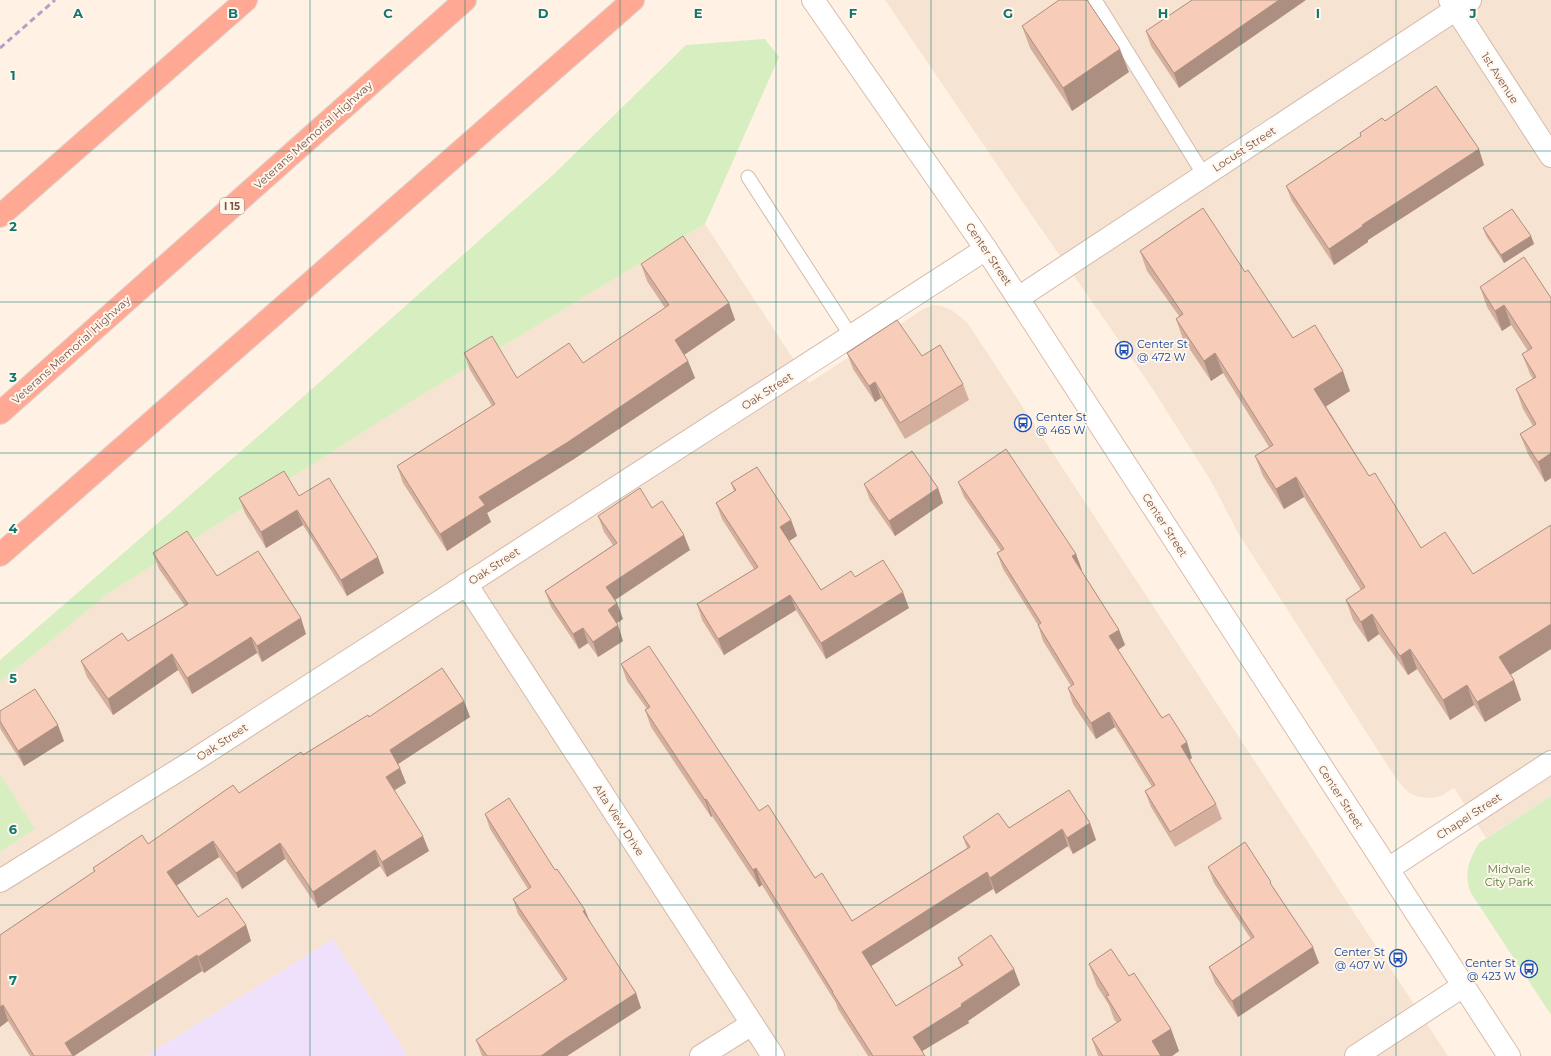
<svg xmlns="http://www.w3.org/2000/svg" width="1551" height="1056" font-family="Montserrat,sans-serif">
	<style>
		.residential { fill: #f7e3d1 }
		.education { fill: #efe0fb }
		.green { fill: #d7eec0 }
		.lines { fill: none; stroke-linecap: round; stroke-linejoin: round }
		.service-casing { stroke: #d4baab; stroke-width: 15 }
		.minor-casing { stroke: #d4baab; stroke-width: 24 }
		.secondary-casing { stroke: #dabbaa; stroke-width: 24 }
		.motorway-casing { stroke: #dcd3cf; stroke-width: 24 }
		.service { stroke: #fff; stroke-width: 13 }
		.minor { stroke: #fff; stroke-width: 22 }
		.secondary { stroke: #fff; stroke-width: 22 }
		.motorway { stroke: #ffa894; stroke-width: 22 }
		.rail { stroke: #b3a1ca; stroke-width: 3; stroke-dasharray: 6 4; stroke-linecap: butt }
		.wall { fill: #d4af9e }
		.shaded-wall { fill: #ad8f81 }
		.building { fill: #f7ccb8; stroke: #ad8f81 }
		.grid { fill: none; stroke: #0f766e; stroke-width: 1; stroke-opacity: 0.55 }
		.labels { text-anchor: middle; stroke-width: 4; stroke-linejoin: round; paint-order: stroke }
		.shield { fill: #fff6ec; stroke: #a28578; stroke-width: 1 }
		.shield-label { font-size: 10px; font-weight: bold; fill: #7a5546 }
		.street-label { font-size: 11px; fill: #7a5546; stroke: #fff6ec }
		.transit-label { font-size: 11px; fill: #164399; stroke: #fff6ec; text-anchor: start }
		.park-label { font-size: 11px; fill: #527b3a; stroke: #fff6ec }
		.grid-label { font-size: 13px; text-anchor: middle; font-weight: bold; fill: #0f766e; stroke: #fff6ec; stroke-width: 4; stroke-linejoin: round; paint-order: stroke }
	</style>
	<rect width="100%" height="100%" fill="#fff2e4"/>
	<path class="residential" d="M 885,0 L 1551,0 L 1551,796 L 1486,838 L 1454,788 L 1441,796 L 1433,798 L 1418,797 L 1408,792 L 1397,780 L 1238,533 L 1211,481 L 1150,385 L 1019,197 Z
		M 705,224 L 809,383 L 925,308 L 933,305 L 941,306 L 950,309 L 967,322 L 1448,1056 L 408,1056 L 333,939 L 146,1056 L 0,1056 L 0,852 L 35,829 L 0,774 L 0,682 L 109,593 L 420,396 Z"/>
	<path class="education" d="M 333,939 L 408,1056 L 146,1056 Z"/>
	<path class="green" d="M 765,39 L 779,57 L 705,224 L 420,396 L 109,593 L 0,682 L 0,660 L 278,419 L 554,174 L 686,45 Z
		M 0,774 L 35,829 L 0,852 Z
		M 1551,796 L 1551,1015 L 1471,893 C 1463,874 1469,860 1479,843 Z"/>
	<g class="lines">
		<g class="service-casing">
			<path id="service" d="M 1095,0 L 1204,175
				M 748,177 L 851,336"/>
		</g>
		<g class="minor-casing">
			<path id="minor" d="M 1450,0 L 1551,156
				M 1018,298 L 1470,0
				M 466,584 L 773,1056
				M 1388,869 L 1551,762
				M 0,881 L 185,766 L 986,249
				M 701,1056 L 752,1024
				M 1356,1056 L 1463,986"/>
		</g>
		<g class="secondary-casing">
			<path id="secondary" d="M 813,0 L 986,249 L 1509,1056"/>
		</g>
		<g class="motorway-casing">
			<path id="motorway" d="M 0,216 L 246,0
				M 0,413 L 465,0
				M 0,555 L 633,0"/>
		</g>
		<use href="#service" class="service"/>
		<use href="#minor" class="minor"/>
		<use href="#secondary" class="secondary"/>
		<use href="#motorway" class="motorway"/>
		<path class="rail" d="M 0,48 L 55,0"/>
	</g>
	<path class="wall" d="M 1192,0 L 1179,88 L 1151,46 L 1146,31 Z
		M 1022,26 L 1129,72 L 1072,111 L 1030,48 Z
		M 1385,121 L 1484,165 L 1368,240 L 1368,242 L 1334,265 L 1292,201 L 1286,186 L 1361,136 L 1360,133 Z
		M 1483,228 L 1531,236 L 1534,244 L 1504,263 L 1486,236 Z
		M 1140,251 L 1245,272 L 1293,338 L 1350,391 L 1326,406 L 1369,476 L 1421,548 L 1473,574 L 1551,525 L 1551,649 L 1510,675 L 1514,680 L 1521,700 L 1485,722 L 1474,705 L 1450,720 L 1417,669 L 1408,675 L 1379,634 L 1368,642 L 1353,620 L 1346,600 L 1361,590 L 1304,497 L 1284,509 L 1263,476 L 1255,456 L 1269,447 L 1223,373 L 1211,381 L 1183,339 L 1176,319 L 1179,316 L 1147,271 Z
		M 641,264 L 729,303 L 735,320 L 684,355 L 688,361 L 695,378 L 574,459 L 487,513 L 491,522 L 447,551 L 403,483 L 397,466 L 492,406 L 470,370 L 464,353 L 517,378 L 583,363 L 665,308 L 647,281 Z
		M 1480,287 L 1551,298 L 1551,478 L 1545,482 L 1528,454 L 1520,434 L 1533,426 L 1523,409 L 1516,389 L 1533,379 L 1530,374 L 1522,354 L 1528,351 L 1511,325 L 1502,331 L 1487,307 Z
		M 847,353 L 922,356 L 963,384 L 969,400 L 905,439 L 881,398 L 875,402 L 853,369 Z
		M 958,482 L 1076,554 L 1081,570 L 1119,630 L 1125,645 L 1118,650 L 1162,718 L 1192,758 L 1190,760 L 1216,804 L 1222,819 L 1175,847 L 1151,807 L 1145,791 L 1152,787 L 1115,727 L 1096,739 L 1073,704 L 1068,688 L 1071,686 L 1043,641 L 1038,625 L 1003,569 L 997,553 L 1001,551 L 964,497 Z
		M 731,483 L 791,520 L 797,536 L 789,541 L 821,590 L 855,577 L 909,608 L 826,659 L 796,610 L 724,655 L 702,620 L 697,604 L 754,569 L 722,519 L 716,503 L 734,491 Z
		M 864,484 L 938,488 L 943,503 L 895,536 L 870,500 Z
		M 299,496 L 384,573 L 347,596 L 303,525 L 266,548 L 245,513 L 239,498 Z
		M 652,508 L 690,550 L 615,600 L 617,603 L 623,619 L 617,623 L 623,641 L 598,657 L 588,643 L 579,649 L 551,607 L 545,591 L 613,545 L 604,532 L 598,516 Z
		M 153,553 L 217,576 L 306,634 L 262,662 L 257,653 L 192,694 L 178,670 L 113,715 L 87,677 L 81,661 L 128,641 L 185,606 L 159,569 Z
		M 621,664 L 759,811 L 852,921 L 967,848 L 963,837 L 1009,828 L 1090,823 L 1096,840 L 1073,854 L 1068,846 L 996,894 L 993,889 L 871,966 L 896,1006 L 961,966 L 958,958 L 1014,969 L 1020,985 L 968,1021 L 969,1023 L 922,1051 L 925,1056 L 868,1056 L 838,1009 L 836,1003 L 762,885 L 759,887 L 712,816 L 711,817 L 651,727 L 645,710 L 647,709 L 627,681 Z
		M 464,701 L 470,717 L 398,764 L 406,783 L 394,791 L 429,851 L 387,877 L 380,866 L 318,908 L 285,859 L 242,889 L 219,857 L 177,885 L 198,917 L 246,925 L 251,941 L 204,973 L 202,971 L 74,1056 L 30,1056 L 8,1021 L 0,1027 L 0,935 L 94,872 L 93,868 L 148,844 L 239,793 L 369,717 Z
		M 0,711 L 64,741 L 24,766 L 1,730 L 0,727 Z
		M 485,814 L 555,870 L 585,910 L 589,921 L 636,993 L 641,1008 L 567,1056 L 482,1056 L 476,1040 L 564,981 L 518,914 L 513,899 L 528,889 L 490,829 Z
		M 1208,867 L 1274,888 L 1319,963 L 1238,1017 L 1215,983 L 1209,967 L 1251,939 L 1214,883 Z
		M 1089,964 L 1129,976 L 1171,1029 L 1179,1051 L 1172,1056 L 1098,1056 L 1092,1039 L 1117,1023 L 1114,1019 L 1109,1005 L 1097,986 Z"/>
	<path class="shaded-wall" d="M 1279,0 L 1306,0 L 1179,88 L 1174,73 Z
		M 1120,49 L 1129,72 L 1072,111 L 1063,88 Z
		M 1479,149 L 1484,165 L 1368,240 L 1368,242 L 1334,265 L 1329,249 L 1362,225 Z
		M 1531,236 L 1534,244 L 1504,263 L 1501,255 Z
		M 729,303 L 735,320 L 681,357 L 675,340 Z
		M 1504,305 L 1511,325 L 1502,331 L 1495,311 Z
		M 1215,353 L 1223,373 L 1211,381 L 1204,361 Z
		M 688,361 L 695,378 L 574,459 L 487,513 L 491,522 L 447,551 L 440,534 L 479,497 Z
		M 1343,371 L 1350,391 L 1322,409 L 1314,389 Z
		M 875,382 L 881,398 L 875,402 L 869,386 Z
		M 1551,453 L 1551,478 L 1545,482 L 1538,462 Z
		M 1296,477 L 1304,497 L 1284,509 L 1276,489 Z
		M 938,488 L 943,503 L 895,536 L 889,521 Z
		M 297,510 L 303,525 L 266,548 L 261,532 Z
		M 791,520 L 797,536 L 786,543 L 780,527 Z
		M 684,535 L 690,550 L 612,602 L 606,587 Z
		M 1076,554 L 1082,570 L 1078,572 L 1072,556 Z
		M 378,557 L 384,573 L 347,596 L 341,580 Z
		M 903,592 L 909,608 L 826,659 L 821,643 Z
		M 790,595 L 796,610 L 724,655 L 718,639 Z
		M 617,603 L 623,619 L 614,625 L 608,610 Z
		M 1372,614 L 1379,634 L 1368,642 L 1361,622 Z
		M 301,618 L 306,634 L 262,662 L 257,646 Z
		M 1551,624 L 1551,649 L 1507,677 L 1499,657 Z
		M 618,625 L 623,641 L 598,657 L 593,642 Z
		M 583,628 L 588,643 L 579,649 L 573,634 Z
		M 1119,630 L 1125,645 L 1115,652 L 1109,636 Z
		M 251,637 L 257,653 L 192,694 L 187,678 Z
		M 1410,649 L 1417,669 L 1408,675 L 1400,656 Z
		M 172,654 L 178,670 L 113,715 L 108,699 Z
		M 1514,680 L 1521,700 L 1485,722 L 1477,702 Z
		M 1467,685 L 1474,705 L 1450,720 L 1443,700 Z
		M 464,701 L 470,717 L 395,766 L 390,750 Z
		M 1109,712 L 1115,727 L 1096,739 L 1091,723 Z
		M 58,725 L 64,741 L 24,766 L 18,751 Z
		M 1187,742 L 1192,758 L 1187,761 L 1181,746 Z
		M 400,768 L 406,783 L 391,792 L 386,777 Z
		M 706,799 L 712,816 L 711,817 L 705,800 Z
		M 1090,823 L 1096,840 L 1073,854 L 1067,838 Z
		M 1062,829 L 1068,846 L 996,894 L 990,878 Z
		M 423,836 L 429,851 L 387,877 L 382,862 Z
		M 213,841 L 219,857 L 173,888 L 167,872 Z
		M 280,843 L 285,859 L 242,889 L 236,873 Z
		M 375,850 L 380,866 L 318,908 L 313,892 Z
		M 756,868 L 762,885 L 759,887 L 753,870 Z
		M 987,872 L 993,889 L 868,968 L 862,952 Z
		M 585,910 L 591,924 L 583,911 Z
		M 246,925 L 251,941 L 204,973 L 198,957 Z
		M 1313,947 L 1319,963 L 1238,1017 L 1232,1001 Z
		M 197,955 L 202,971 L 74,1056 L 70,1056 L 65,1043 Z
		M 1014,969 L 1020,985 L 968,1021 L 969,1023 L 919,1053 L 913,1037 Z
		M 636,993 L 641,1008 L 567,1056 L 541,1056 L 562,1041 Z
		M 3,1005 L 8,1021 L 0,1027 L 0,1007 Z
		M 1171,1029 L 1179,1051 L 1172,1056 L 1157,1056 L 1152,1041 Z"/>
	<path class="building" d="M 1059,0 L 1087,0 L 1120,49 L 1063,88 L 1022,26 Z
		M 1192,0 L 1279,0 L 1174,73 L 1146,31 Z
		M 1436,86 L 1479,149 L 1362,225 L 1363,226 L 1329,249 L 1286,186 L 1361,136 L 1360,133 L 1382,118 L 1385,121 Z
		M 1203,208 L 1245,272 L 1248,270 L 1293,338 L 1315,325 L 1343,371 L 1314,389 L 1369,476 L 1375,473 L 1421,548 L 1445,532 L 1473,574 L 1551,525 L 1551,624 L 1499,657 L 1514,680 L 1477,702 L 1467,685 L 1443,700 L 1410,649 L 1400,656 L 1372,614 L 1361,622 L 1346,600 L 1365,587 L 1296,477 L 1276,489 L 1255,456 L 1273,445 L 1215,353 L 1204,361 L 1176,319 L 1183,314 L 1140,251 Z
		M 1512,209 L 1531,236 L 1501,255 L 1483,228 Z
		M 683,236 L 729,303 L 675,340 L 688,361 L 568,442 L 479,497 L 485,505 L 440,534 L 397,466 L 495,404 L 464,353 L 492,336 L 517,378 L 569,343 L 583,363 L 669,305 L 641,264 Z
		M 1524,257 L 1551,298 L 1551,453 L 1538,462 L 1520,434 L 1536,424 L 1516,389 L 1536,377 L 1522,354 L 1532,348 L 1504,305 L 1495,311 L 1480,287 Z
		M 897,320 L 922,356 L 940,345 L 963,384 L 900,423 L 875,382 L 869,386 L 847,353 Z
		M 1006,449 L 1076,554 L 1072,556 L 1119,630 L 1109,636 L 1162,718 L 1169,714 L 1187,742 L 1181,746 L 1216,804 L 1170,832 L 1145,791 L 1155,785 L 1109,712 L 1091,723 L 1068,688 L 1074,684 L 1038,625 L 1041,623 L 997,553 L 1004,549 L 958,482 Z
		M 912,451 L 938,488 L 889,521 L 864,484 Z
		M 757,467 L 791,520 L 780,527 L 821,590 L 851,571 L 855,577 L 883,560 L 903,592 L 821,643 L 790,595 L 718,639 L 697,604 L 758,567 L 716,503 L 736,490 L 731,483 Z
		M 284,471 L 299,496 L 329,478 L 378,557 L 341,580 L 297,510 L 261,532 L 239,498 Z
		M 640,488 L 652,508 L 662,501 L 684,535 L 606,587 L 617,603 L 608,610 L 618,625 L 593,642 L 583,628 L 573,634 L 545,591 L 617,543 L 598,516 Z
		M 187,531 L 217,576 L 258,551 L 301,618 L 257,646 L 251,637 L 187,678 L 172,654 L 108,699 L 81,661 L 122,633 L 128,641 L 188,604 L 153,553 Z
		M 649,646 L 759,811 L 768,805 L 815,878 L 822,873 L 852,921 L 970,847 L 963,837 L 998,813 L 1009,828 L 1069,790 L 1090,823 L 1067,838 L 1062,829 L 990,878 L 987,872 L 862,952 L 896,1006 L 963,965 L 958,958 L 991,935 L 1014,969 L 961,1004 L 962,1006 L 913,1037 L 925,1056 L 873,1056 L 832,992 L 833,992 L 756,868 L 753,870 L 706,799 L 705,800 L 645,710 L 650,707 L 621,664 Z
		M 442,668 L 464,701 L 390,750 L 400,768 L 386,777 L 423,836 L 382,862 L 375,850 L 313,892 L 280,843 L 236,873 L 213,841 L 167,872 L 198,917 L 227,898 L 246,925 L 198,957 L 197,955 L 65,1043 L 73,1056 L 34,1056 L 3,1005 L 0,1007 L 0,935 L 95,871 L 93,868 L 142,835 L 148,844 L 233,785 L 239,793 L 301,752 L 303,755 L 368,715 L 369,717 Z
		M 35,689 L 58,725 L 18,751 L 0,721 L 0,711 Z
		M 509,798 L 555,870 L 557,869 L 585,910 L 583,911 L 636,993 L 562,1041 L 541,1056 L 487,1056 L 476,1040 L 567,979 L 513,899 L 531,887 L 485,814 Z
		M 1245,842 L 1271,882 L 1270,883 L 1313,947 L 1232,1001 L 1209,967 L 1254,937 L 1208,867 Z
		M 1111,949 L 1129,976 L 1134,973 L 1171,1029 L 1152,1041 L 1161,1056 L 1103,1056 L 1092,1039 L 1121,1020 L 1106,996 L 1109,995 L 1089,964 Z"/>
	<path class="grid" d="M 155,0 L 155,1056M 310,0 L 310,1056M 465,0 L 465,1056M 620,0 L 620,1056M 776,0 L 776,1056M 931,0 L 931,1056M 1086,0 L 1086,1056M 1241,0 L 1241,1056M 1396,0 L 1396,1056M 0,151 L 1551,151M 0,302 L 1551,302M 0,453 L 1551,453M 0,603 L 1551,603M 0,754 L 1551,754M 0,905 L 1551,905"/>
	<defs>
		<g id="bus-ring" transform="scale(0.9)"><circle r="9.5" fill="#fff6ec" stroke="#1a4fb4" stroke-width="1.5"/><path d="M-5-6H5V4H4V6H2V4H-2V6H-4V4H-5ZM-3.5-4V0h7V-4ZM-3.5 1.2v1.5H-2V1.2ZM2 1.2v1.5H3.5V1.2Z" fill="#1a4fb4"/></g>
	</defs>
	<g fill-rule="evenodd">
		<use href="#bus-ring" x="1124" y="350"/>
		<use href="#bus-ring" x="1023" y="423"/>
		<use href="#bus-ring" x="1398" y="958"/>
		<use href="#bus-ring" x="1529" y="969"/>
	</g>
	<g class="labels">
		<rect class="shield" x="220" y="198" width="24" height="16" rx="3"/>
		<g class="shield-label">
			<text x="232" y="210">I 15</text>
		</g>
		<g class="street-label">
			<text transform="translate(1500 78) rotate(57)" y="4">1st Avenue</text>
			<text transform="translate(313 135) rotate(-42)" y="4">Veterans Memorial Highway</text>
			<text transform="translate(1244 149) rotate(-33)" y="4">Locust Street</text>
			<text transform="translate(989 254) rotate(56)" y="4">Center Street</text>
			<text transform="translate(71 350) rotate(-42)" y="4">Veterans Memorial Highway</text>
			<text transform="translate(767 391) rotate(-33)" y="4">Oak Street</text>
			<text transform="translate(1165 525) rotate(57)" y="4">Center Street</text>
			<text transform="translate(494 566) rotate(-33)" y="4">Oak Street</text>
			<text transform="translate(222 742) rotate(-33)" y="4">Oak Street</text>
			<text transform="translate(1341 797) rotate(57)" y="4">Center Street</text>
			<text transform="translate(1469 816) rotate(-33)" y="4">Chapel Street</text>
			<text transform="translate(619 820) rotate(57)" y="4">Alta View Drive</text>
		</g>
		<g class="transit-label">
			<text x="1137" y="348">Center St<tspan x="1137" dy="13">@ 472 W</tspan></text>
			<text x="1036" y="421">Center St<tspan x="1036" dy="13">@ 465 W</tspan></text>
			<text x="1385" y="956" text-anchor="end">Center St<tspan x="1385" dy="13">@ 407 W</tspan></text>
			<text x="1516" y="967" text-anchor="end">Center St<tspan x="1516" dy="13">@ 423 W</tspan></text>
		</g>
		<g class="park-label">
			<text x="1509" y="873">Midvale<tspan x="1509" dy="13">City Park</tspan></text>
		</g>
	</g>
	<g class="grid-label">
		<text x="78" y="18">A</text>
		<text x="233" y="18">B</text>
		<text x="388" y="18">C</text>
		<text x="543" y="18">D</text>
		<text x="698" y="18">E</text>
		<text x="853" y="18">F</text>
		<text x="1008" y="18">G</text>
		<text x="1163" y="18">H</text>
		<text x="1318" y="18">I</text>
		<text x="1473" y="18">J</text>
		<text x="13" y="80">1</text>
		<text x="13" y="231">2</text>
		<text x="13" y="382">3</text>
		<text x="13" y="533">4</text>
		<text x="13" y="683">5</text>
		<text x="13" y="834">6</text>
		<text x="13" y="985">7</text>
	</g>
</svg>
